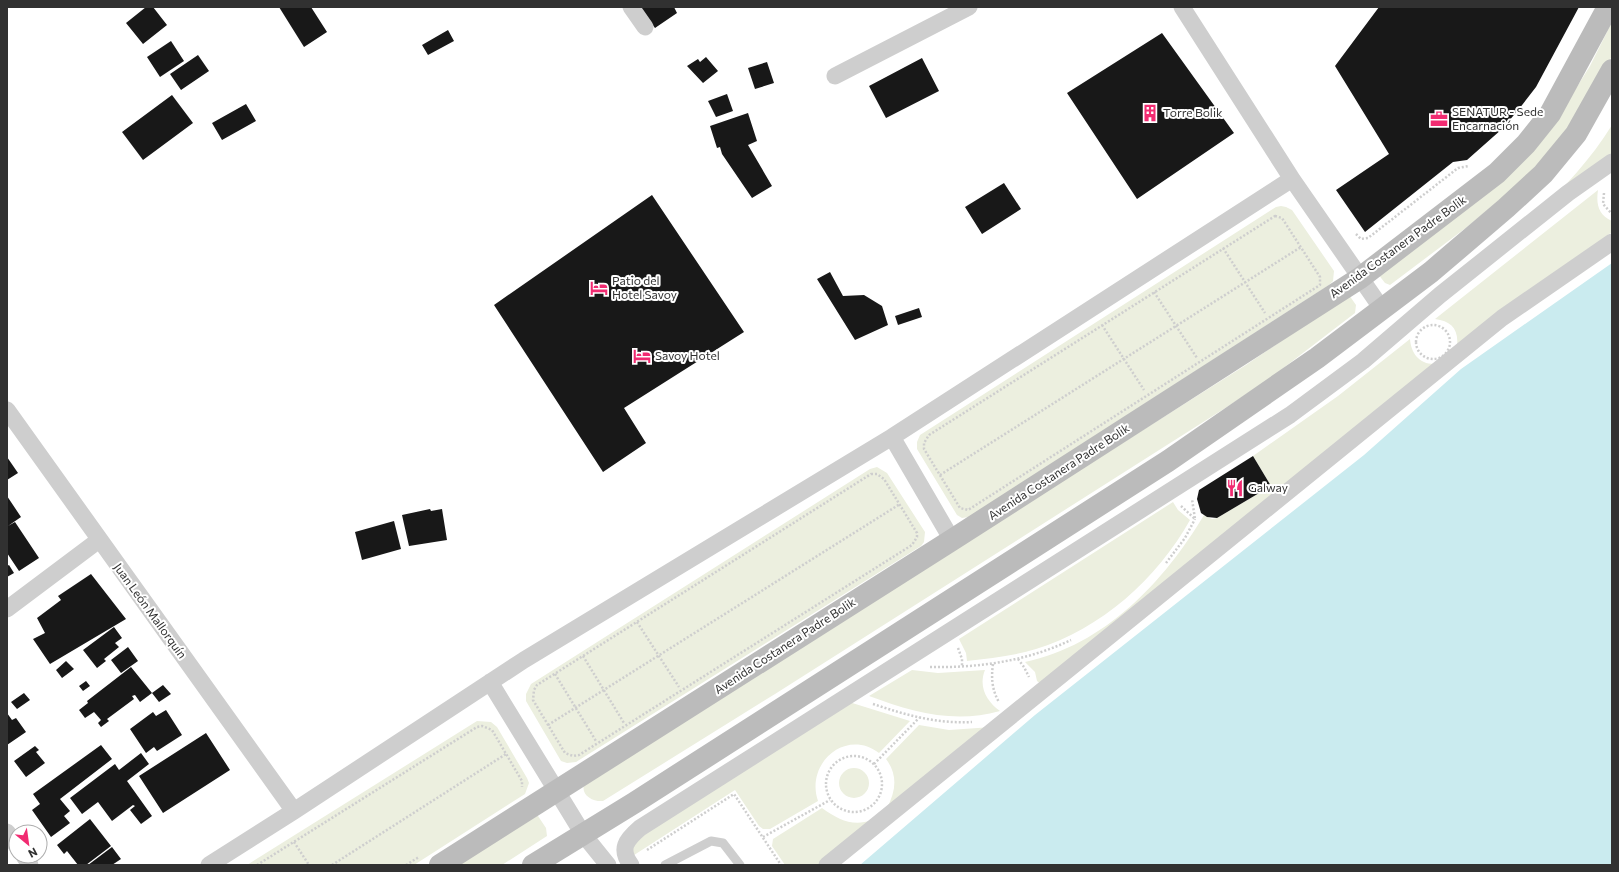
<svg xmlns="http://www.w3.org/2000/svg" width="1619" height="872" font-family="Commissioner,sans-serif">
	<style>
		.green { fill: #ecefdf }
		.water { fill: #caebef }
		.building { fill: #181818 }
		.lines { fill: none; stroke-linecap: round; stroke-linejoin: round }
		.path { stroke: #cecece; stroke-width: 2.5; stroke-dasharray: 2 2; stroke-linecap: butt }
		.lane { stroke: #cecece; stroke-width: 9 }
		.street { stroke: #cecece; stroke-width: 17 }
		.secondary { stroke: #bbb; stroke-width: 22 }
		.labels { text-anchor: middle; stroke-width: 4; stroke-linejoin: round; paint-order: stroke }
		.poi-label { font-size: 12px; fill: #313131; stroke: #fff; text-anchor: start }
		.street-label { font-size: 12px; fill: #313131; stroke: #fff }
	</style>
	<rect width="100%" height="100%" fill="#fff"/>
	<path class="green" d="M 1612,22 L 1612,56 L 1571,128 L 1519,184 L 1467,227 L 1390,285 L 1385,283 L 1378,274 L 1558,117 L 1590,66 Z
		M 1612,125 L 1612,154 L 1535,216 C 1564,188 1591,159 1612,125 Z
		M 1598,190 C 1596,204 1598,215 1612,221 L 1612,232 L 1457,346 C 1459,329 1451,321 1435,319 Z
		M 1281,206 L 1286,207 L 1292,210 L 1334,271 L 1333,281 L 1329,285 L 969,517 L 962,518 L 957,515 L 917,449 L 917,442 L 920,435 L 1276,207 Z
		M 1349,295 L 1356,305 L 1355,313 L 1273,376 L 1230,405 L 775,694 L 603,801 C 592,802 579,794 585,782 L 1246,365 Z
		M 1410,339 C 1411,353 1419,364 1434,364 L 1042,685 L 1037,681 L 1035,672 L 1025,662 C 1105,645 1164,582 1204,515 L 1212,519 L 1217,518 L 1271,486 L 1253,456 L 1338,396 Z
		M 877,467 L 887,473 L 925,532 L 924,542 L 921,546 L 576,762 L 567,763 L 561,761 L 526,701 L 526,694 L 531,684 L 870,469 Z
		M 1173,502 L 1178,510 L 1190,520 C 1157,579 1101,629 1036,649 C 1014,656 990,658 967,661 L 966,653 L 959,639 Z
		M 912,670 L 938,673 L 985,670 C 978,687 987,702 1000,711 C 954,724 912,712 869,696 Z
		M 849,702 L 910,721 L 879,753 C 846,728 805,763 818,801 L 770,829 L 763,829 L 759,826 L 735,790 L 631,857 L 630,844 Z
		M 477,721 L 491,722 L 497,727 L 527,778 L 529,783 L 525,794 L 414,865 L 247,865 Z
		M 919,725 L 949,730 L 992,727 L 887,808 C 896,791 898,775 886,759 Z
		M839 783a15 15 0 1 1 30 0a15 15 0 1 1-30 0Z
		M 822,808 C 839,820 853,827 872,820 L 820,865 L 785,865 L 772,846 L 773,839 Z
		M 534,816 L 538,816 L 546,828 L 547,836 L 502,865 L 459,865 Z"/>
	<path class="water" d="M 1612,263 L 1612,865 L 860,865 L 1035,715 L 1364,455 L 1461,369 Z"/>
	<path class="building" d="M 146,7 L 153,7 L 167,25 L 143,44 L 126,23 Z
		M 279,7 L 311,7 L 327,32 L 304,47 Z
		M 639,7 L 674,7 L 677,13 L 655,28 Z
		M 1379,7 L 1579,7 L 1536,87 L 1519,109 L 1502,129 L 1467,160 L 1453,162 L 1365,232 L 1336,190 L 1389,154 L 1335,66 Z
		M 448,30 L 454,41 L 428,55 L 422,45 Z
		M 1162,33 L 1234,133 L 1137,199 L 1067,93 Z
		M 171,41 L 184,61 L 160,77 L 147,57 Z
		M 198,55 L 209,71 L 181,90 L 170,74 Z
		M 706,57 L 718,71 L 703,83 L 687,66 L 698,59 L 700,62 Z
		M 922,58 L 939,91 L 886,118 L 869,86 Z
		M 767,62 L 774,83 L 755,89 L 748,68 Z
		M 727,94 L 733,111 L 716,117 L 708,101 Z
		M 172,95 L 193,123 L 143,160 L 122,132 Z
		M 246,104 L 256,121 L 222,140 L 212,123 Z
		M 748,113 L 757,141 L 748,145 L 772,186 L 752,198 L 722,154 L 720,147 L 717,148 L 710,126 Z
		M 1004,183 L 1021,209 L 982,234 L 965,207 Z
		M 652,195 L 744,332 L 624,408 L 646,443 L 603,472 L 494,305 Z
		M 830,272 L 843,296 L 864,295 L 882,306 L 888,325 L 855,340 L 817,279 Z
		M 919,308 L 922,317 L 898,325 L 895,316 Z
		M 1253,456 L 1271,486 L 1217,518 L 1207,517 L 1201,513 L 1197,499 L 1199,490 Z
		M 7,457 L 18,473 L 7,480 Z
		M 7,496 L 21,517 L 8,526 L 15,522 L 39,558 L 19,571 L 7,553 Z
		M 430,509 L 431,511 L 442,509 L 447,540 L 409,546 L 402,515 Z
		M 394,521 L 401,549 L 362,560 L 355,532 Z
		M 9,565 L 14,573 L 7,577 L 7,566 Z
		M 91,574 L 126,619 L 50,664 L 33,639 L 45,633 L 37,618 L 61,600 L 58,596 Z
		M 114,627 L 122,638 L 115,643 L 119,647 L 104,659 L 106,661 L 97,668 L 83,650 Z
		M 128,647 L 138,661 L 121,673 L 111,660 Z
		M 66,661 L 74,669 L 62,678 L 56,670 Z
		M 131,667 L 152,693 L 140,702 L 135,695 L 132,696 L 134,699 L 107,719 L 109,721 L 101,727 L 98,723 L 101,720 L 94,712 L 85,718 L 79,710 L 88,703 L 87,701 Z
		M 86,681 L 90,686 L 83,691 L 79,686 Z
		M 163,685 L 171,694 L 159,702 L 152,693 Z
		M 24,693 L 30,700 L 17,709 L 11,702 Z
		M 166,710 L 182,735 L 157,751 L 154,747 L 146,753 L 130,729 L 153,712 L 156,716 Z
		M 7,713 L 12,720 L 16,718 L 26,732 L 7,745 Z
		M 206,733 L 230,770 L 163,813 L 139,776 Z
		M 101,745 L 112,759 L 60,799 L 70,811 L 64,816 L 70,823 L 51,837 L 32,810 L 40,804 L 33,794 Z
		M 35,746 L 39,750 L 36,752 L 45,763 L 26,777 L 14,761 Z
		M 141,753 L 149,764 L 127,781 L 152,816 L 141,824 L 130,810 L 135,806 L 133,805 L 112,821 L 98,802 L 82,814 L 70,798 L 115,764 L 119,770 Z
		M 90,819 L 111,846 L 86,865 L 78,865 L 67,851 L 64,854 L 57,845 Z
		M 112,847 L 121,859 L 112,865 L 88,865 Z"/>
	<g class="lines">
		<path class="path" d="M 1604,193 L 1603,204 L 1612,214
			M 1275,216 L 1282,218 L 1320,277 L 1320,285 L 968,510 L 960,508 L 924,449 L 924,443 L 929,435 Z
			M 1356,234 L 1361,239 L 1368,238 L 1458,168 L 1469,166
			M 1223,248 L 1265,313
			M 1154,292 L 1197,358
			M 1102,325 L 1144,390
			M1416 342a17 17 0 1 1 34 0a17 17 0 1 1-34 0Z
			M 871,474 L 877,474 L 884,479 L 917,533 L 917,537 L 912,545 L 579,755 L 573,756 L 565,753 L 533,700 L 534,690 L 537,685 Z
			M 940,475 L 1301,247
			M 1181,506 L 1195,519 L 1192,499
			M 1166,563 L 1185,538 L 1195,519
			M 637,622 L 679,687
			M 958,648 L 962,659 L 962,667
			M 583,656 L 624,723
			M 1018,659 L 1024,667 L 1029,677
			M 993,664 C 991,678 992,690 999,702
			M 930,667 C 979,668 1027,661 1071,640
			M 555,674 L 596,741
			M 873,704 C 906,715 937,724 972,722
			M 548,725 L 900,504
			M826 784a28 28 0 1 1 56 0a28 28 0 1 1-56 0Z
			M 874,764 L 919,718
			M 763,837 L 830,800
			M 294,842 L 309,865
			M 647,850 L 734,794 L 781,865
			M 257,865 L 477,727 L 482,726 L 492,730 L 522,781 L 522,787
			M 332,865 L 506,754
			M 406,865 L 419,857"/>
		<path class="lane" d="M 665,865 L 711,841 L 723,843 L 740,865"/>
		<path class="street" d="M 631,7 L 645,27
			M 1182,7 L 1292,179 L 1382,309
			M 835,76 L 969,7
			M 7,410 L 294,811
			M 892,437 L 952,540
			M 7,609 L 99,540
			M 490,682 L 583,834 L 608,865
			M 7,832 L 16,845
			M 24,856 L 30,865
			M 209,865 L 294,811 L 524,660 L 892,437 L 1292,179
			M 631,865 C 619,849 626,840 640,828 L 1290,415 L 1363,361 L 1440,295 L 1568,193 L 1612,162
			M 827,865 L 1502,318 L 1612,242"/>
		<path class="secondary" d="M 440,865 L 952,540 L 1360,278 L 1497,173 L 1526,144 L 1550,114 L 1608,7
			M 533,865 L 634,803 L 1168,461 L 1317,358 L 1431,272 L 1506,208 L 1543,174 L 1576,134 L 1612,70"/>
	</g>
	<defs>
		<g id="building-bare" transform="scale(1.38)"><path d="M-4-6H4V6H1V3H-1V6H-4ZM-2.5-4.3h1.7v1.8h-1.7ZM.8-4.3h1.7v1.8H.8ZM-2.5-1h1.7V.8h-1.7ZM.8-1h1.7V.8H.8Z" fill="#f12b71" stroke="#fff" stroke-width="2.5" paint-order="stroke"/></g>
		<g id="office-bare" transform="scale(1.38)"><path d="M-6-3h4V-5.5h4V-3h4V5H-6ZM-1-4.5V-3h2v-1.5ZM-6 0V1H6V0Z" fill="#f12b71" stroke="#fff" stroke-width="2.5" paint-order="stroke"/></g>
		<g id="hotel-bare" transform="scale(1.38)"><path d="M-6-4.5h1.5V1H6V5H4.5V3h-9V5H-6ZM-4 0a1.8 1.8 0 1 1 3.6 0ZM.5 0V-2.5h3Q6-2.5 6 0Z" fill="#f12b71" stroke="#fff" stroke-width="2.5" paint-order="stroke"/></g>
		<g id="restaurant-bare" transform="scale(1.38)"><path d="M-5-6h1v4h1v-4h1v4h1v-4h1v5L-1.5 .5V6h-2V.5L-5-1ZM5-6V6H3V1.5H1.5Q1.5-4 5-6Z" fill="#f12b71" stroke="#fff" stroke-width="2.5" paint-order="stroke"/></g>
	</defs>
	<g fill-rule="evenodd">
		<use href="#building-bare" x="1150" y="113"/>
		<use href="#office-bare" x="1439" y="119"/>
		<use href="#hotel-bare" x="599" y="288"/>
		<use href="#hotel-bare" x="642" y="356"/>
		<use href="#restaurant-bare" x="1235" y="488"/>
	</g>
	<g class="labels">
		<g class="poi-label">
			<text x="1452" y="116">SENATUR - Sede<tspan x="1452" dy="14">Encarnación</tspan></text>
			<text x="1163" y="117">Torre Bolik</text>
			<text x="612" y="285">Patio del<tspan x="612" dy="14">Hotel Savoy</tspan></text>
			<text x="655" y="360">Savoy Hotel</text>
			<text x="1248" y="492">Galway</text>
		</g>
		<g class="street-label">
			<text transform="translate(1398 247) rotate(-36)" y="4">Avenida Costanera Padre Bolik</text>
			<text transform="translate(1059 472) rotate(-33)" y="4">Avenida Costanera Padre Bolik</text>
			<text transform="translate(150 611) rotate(54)" y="4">Juan León Mallorquín</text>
			<text transform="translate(785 646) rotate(-33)" y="4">Avenida Costanera Padre Bolik</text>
		</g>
	</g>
	<rect width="1619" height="872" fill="none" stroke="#313131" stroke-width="16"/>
	<g transform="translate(28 844) rotate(151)"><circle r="19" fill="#ffffff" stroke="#adadad"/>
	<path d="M0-3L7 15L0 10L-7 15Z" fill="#f12b71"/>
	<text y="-6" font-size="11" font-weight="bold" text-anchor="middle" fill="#313131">N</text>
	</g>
</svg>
